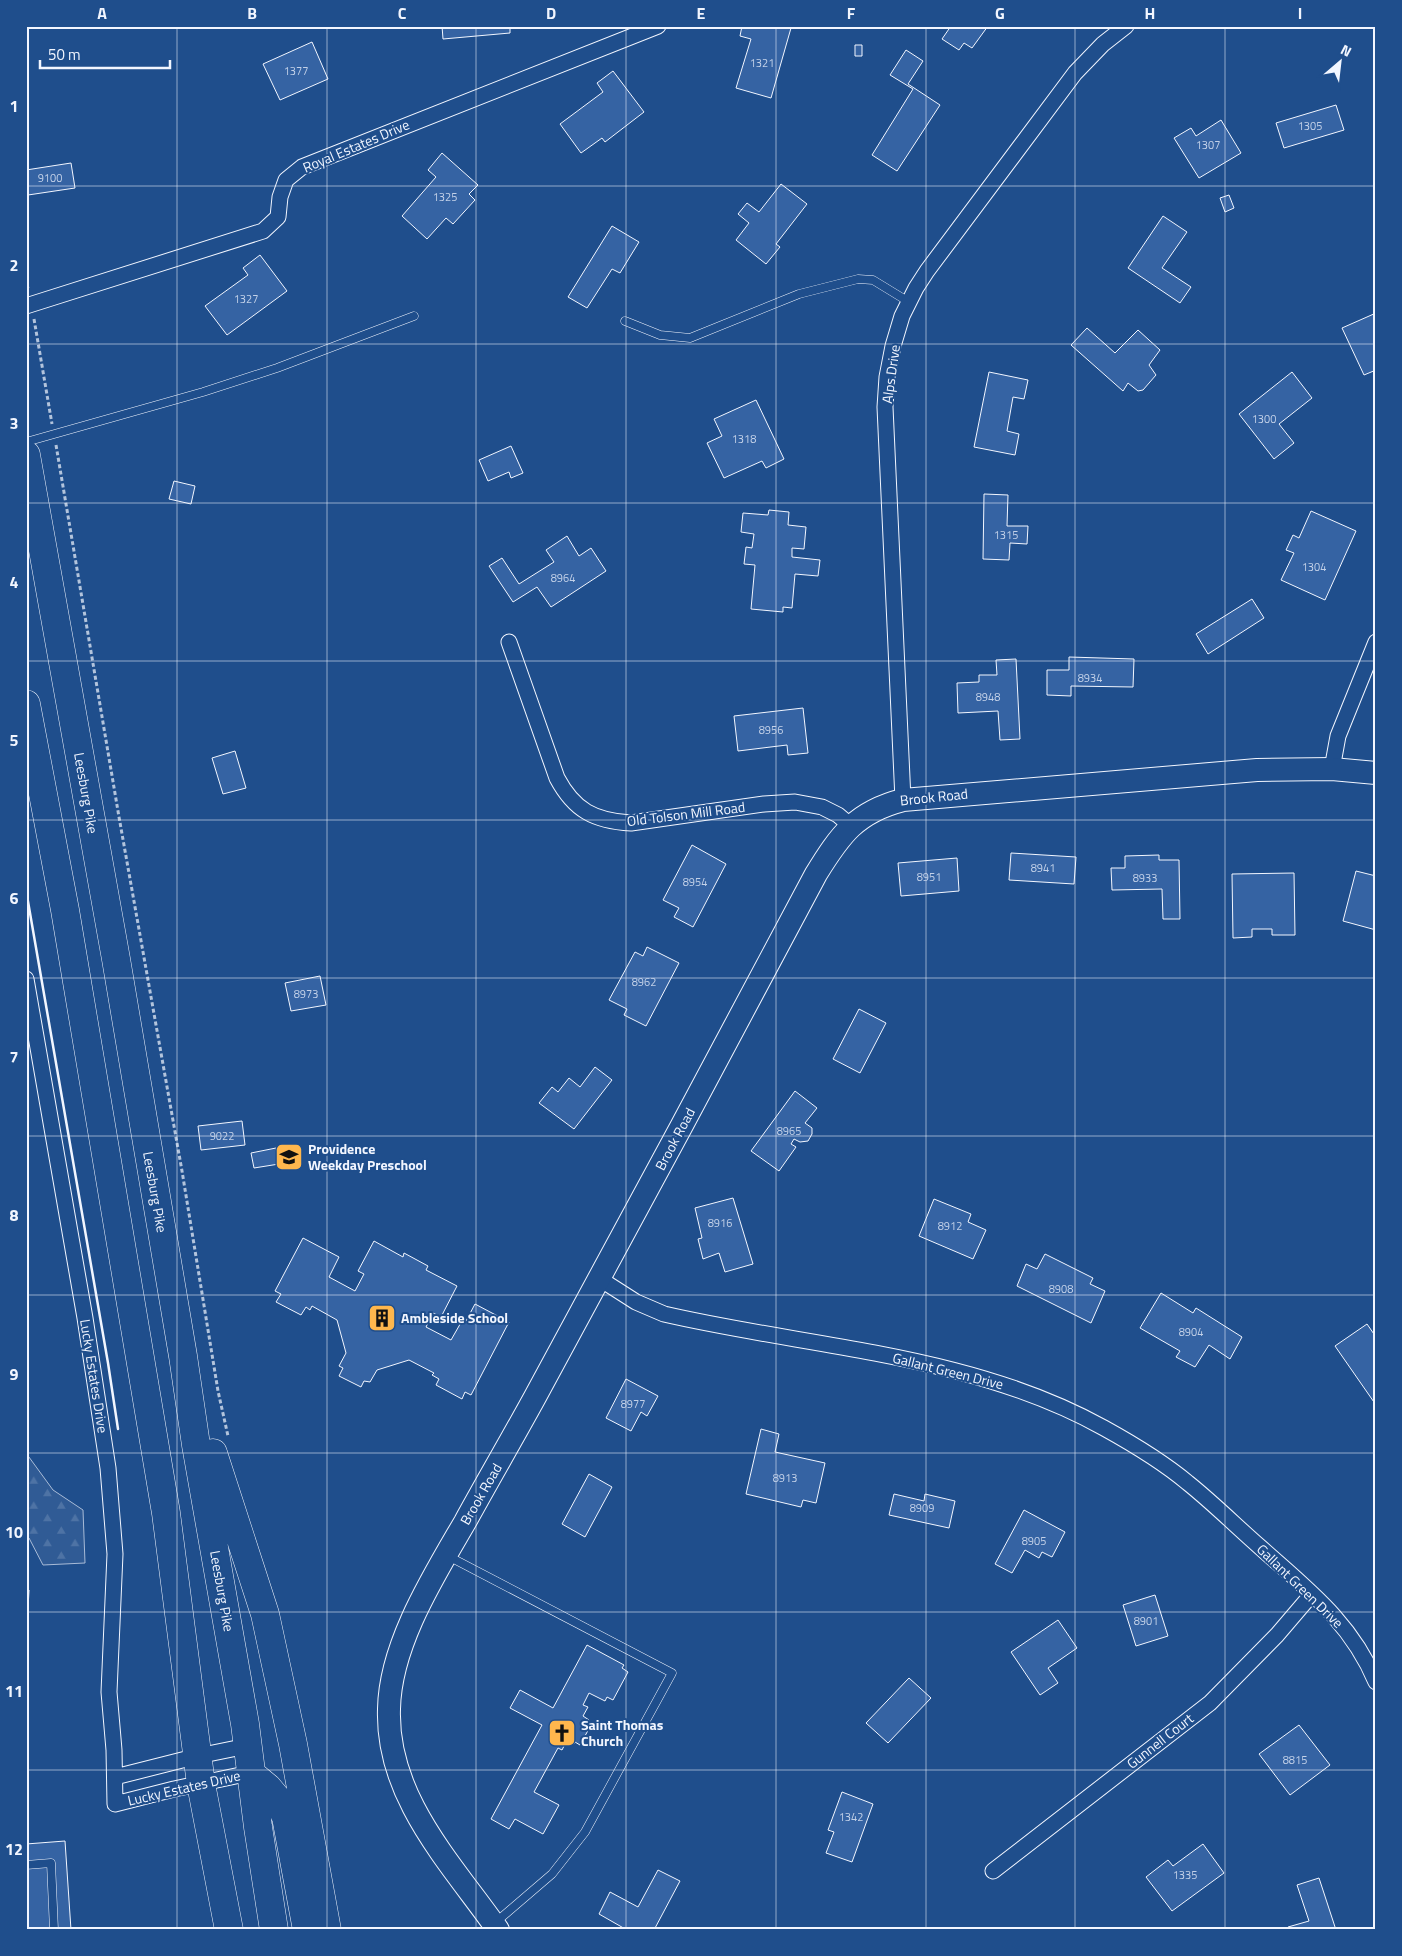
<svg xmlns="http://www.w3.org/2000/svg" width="1402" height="1956" font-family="'Titillium Web',sans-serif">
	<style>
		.forest { fill: url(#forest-firs); stroke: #a8bbd7 }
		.building { fill: #3563a3; stroke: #f2f6ff }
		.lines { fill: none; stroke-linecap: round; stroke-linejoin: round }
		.lane-casing { stroke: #f2f6ff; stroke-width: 9 }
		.street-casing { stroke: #f2f6ff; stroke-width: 17 }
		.secondary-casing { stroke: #f2f6ff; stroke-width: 24 }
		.highway-casing { stroke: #f2f6ff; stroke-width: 29 }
		.path { stroke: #b3c4dc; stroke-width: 3; stroke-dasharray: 4 2.5; stroke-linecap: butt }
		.lane { stroke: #1f4e8c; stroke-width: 8 }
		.street { stroke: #1f4e8c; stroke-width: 15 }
		.secondary { stroke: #1f4e8c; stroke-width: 22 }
		.highway { stroke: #1f4e8c; stroke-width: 28 }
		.wall { stroke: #f2f6ff; stroke-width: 2.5 }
		.grid { fill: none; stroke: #f2f6ff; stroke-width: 1; stroke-opacity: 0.55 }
		.labels { text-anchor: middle; stroke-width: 4; stroke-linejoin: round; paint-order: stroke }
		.number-label { font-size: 11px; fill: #c3d1e8 }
		.street-label { font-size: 14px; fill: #f2f6ff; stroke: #1f4e8c }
		.poi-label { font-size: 14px; font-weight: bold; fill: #f2f6ff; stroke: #1f4e8c; text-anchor: start }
		.neatline { fill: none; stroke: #f2f6ff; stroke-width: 2 }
		.grid-label { font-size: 16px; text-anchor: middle; font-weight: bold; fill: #f2f6ff }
	</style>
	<defs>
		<pattern id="forest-firs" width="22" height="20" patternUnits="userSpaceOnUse" patternTransform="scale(1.25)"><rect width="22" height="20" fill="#305b95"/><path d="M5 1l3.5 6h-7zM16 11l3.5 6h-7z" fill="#4e73a5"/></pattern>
	</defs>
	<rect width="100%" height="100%" fill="#1f4e8c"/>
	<path class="forest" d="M 26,1453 L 53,1490 L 83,1510 L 85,1563 L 43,1565 L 29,1538 L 26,1536 Z"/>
	<path class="building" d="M 442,26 L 510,26 L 510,33 L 443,39 Z
		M 742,26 L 786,26 L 791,28 L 771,98 L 736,88 L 751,39 L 740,36 Z
		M 951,26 L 988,26 L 972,48 L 964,43 L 959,50 L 942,39 Z
		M 312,42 L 328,79 L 280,100 L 263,64 Z
		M 855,45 L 862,45 L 862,56 L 855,56 Z
		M 906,50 L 923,61 L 908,84 L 940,105 L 897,171 L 872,155 L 913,89 L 890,75 Z
		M 613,71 L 644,112 L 605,142 L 602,138 L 581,153 L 560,124 L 603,92 L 597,83 Z
		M 1336,105 L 1344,130 L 1284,148 L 1276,123 Z
		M 1221,120 L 1241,153 L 1199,178 L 1174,138 L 1191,128 L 1196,136 Z
		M 442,153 L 478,185 L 469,194 L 475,200 L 453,224 L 446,218 L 427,239 L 402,216 L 436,177 L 428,170 Z
		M 71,163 L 75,188 L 28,195 L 26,170 Z
		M 781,184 L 807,204 L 776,244 L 780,247 L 766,264 L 736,240 L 749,223 L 738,214 L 747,203 L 759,212 Z
		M 1229,195 L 1234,208 L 1225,212 L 1220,198 Z
		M 1163,216 L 1187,232 L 1162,268 L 1191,287 L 1180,303 L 1128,268 Z
		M 612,226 L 639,242 L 620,273 L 612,269 L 587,308 L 568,297 Z
		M 260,255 L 287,291 L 227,335 L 205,306 L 248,275 L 243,268 Z
		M 1376,313 L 1376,345 L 1374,346 L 1376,350 L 1376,370 L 1364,375 L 1342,328 Z
		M 1087,328 L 1115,353 L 1138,330 L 1160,350 L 1149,365 L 1156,375 L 1143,390 L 1138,391 L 1128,383 L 1123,391 L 1071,345 Z
		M 989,372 L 1028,380 L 1024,399 L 1013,397 L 1007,431 L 1019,434 L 1015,455 L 974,447 Z
		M 1292,372 L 1312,398 L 1279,424 L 1294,443 L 1274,459 L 1239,414 Z
		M 756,400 L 784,459 L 766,468 L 762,461 L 724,478 L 707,443 L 722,436 L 714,419 Z
		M 511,446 L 523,473 L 511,478 L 509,472 L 488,481 L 479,460 Z
		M 174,481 L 195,486 L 191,504 L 169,499 Z
		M 984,494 L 1008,495 L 1007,526 L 1028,526 L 1027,544 L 1010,543 L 1009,560 L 983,559 Z
		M 769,510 L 789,512 L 788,525 L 806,527 L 804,549 L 792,548 L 792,557 L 820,560 L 818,576 L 795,574 L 792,608 L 783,607 L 783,612 L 751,609 L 755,565 L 744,564 L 746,547 L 752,548 L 754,534 L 741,532 L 743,513 L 768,515 Z
		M 1311,511 L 1356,531 L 1325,600 L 1281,580 L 1294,553 L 1286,550 L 1293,535 L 1299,538 Z
		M 567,536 L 579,556 L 591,548 L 606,571 L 551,607 L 537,587 L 513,602 L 489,566 L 502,558 L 519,584 L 554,562 L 546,550 Z
		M 1252,599 L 1264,618 L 1208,654 L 1196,634 Z
		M 1069,657 L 1134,659 L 1133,687 L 1071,686 L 1071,696 L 1047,695 L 1047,670 L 1069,670 Z
		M 1016,659 L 1020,739 L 1000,740 L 998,711 L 958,713 L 957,683 L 979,682 L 979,675 L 997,675 L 996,660 Z
		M 803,708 L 808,753 L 788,755 L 787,745 L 738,751 L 734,716 Z
		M 235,751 L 246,788 L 223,794 L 212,758 Z
		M 692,845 L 726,864 L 693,927 L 674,917 L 679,908 L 663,900 Z
		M 1011,853 L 1076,857 L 1074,884 L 1009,880 Z
		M 1159,855 L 1159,860 L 1179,860 L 1180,919 L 1163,919 L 1162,889 L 1112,890 L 1111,868 L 1125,868 L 1125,856 Z
		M 957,858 L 959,891 L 901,896 L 898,863 Z
		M 1356,871 L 1376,876 L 1376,930 L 1343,921 Z
		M 1294,873 L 1295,935 L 1272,935 L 1272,929 L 1252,929 L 1252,937 L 1233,938 L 1232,874 Z
		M 647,947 L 679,963 L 646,1026 L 624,1015 L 627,1009 L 609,1000 L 635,952 L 643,956 Z
		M 320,976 L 326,1005 L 291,1011 L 285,983 Z
		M 859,1009 L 886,1023 L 860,1073 L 833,1059 Z
		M 595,1067 L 612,1080 L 574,1129 L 539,1103 L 552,1087 L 558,1092 L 569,1078 L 580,1087 Z
		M 795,1091 L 817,1108 L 805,1123 L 812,1128 L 812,1134 L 808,1141 L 800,1142 L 794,1139 L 791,1144 L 796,1147 L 779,1171 L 751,1151 Z
		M 242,1121 L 245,1145 L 201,1150 L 198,1126 Z
		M 276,1148 L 279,1164 L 254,1168 L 251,1153 Z
		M 733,1198 L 753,1264 L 725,1272 L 719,1253 L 703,1259 L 698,1239 L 702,1238 L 695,1208 Z
		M 934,1199 L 971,1214 L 968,1222 L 986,1230 L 973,1259 L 919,1236 Z
		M 303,1238 L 339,1257 L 329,1277 L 355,1291 L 364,1274 L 358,1271 L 374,1241 L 403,1257 L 404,1253 L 428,1266 L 426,1270 L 457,1286 L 441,1317 L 433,1313 L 426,1327 L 451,1340 L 463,1319 L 466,1321 L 475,1304 L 509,1322 L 471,1395 L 465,1392 L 462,1399 L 436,1385 L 439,1379 L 432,1375 L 434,1373 L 409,1360 L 377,1370 L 370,1382 L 364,1381 L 361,1387 L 339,1376 L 343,1368 L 339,1366 L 346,1353 L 337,1320 L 312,1306 L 310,1310 L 306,1307 L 301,1315 L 276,1302 L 281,1294 L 275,1291 Z
		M 1045,1254 L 1093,1278 L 1090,1284 L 1105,1291 L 1091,1323 L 1017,1286 L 1026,1264 L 1037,1269 Z
		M 1161,1293 L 1193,1313 L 1196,1308 L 1242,1337 L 1230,1359 L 1209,1345 L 1195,1367 L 1176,1357 L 1180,1351 L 1140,1328 Z
		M 1367,1324 L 1376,1337 L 1376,1405 L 1335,1346 Z
		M 626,1379 L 658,1396 L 647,1416 L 641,1412 L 631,1431 L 606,1418 Z
		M 761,1429 L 779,1434 L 775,1452 L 825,1463 L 816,1503 L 803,1500 L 801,1507 L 746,1494 Z
		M 589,1474 L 612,1487 L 585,1537 L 562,1524 Z
		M 894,1494 L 924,1501 L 925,1494 L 955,1501 L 949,1528 L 889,1515 Z
		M 1024,1510 L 1065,1532 L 1052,1557 L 1042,1552 L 1039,1558 L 1025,1550 L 1012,1573 L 995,1564 Z
		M 26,1590 L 29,1590 L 26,1647 Z
		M 1155,1595 L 1168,1636 L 1136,1646 L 1123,1605 Z
		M 1058,1620 L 1077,1648 L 1048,1668 L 1058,1683 L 1040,1695 L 1011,1652 Z
		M 587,1645 L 624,1665 L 622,1668 L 628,1672 L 613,1700 L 607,1697 L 605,1701 L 589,1693 L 583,1705 L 588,1707 L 583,1716 L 589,1720 L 587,1723 L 591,1725 L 580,1745 L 575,1742 L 574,1744 L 567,1740 L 562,1750 L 558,1748 L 534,1792 L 559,1805 L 543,1834 L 515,1819 L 509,1829 L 491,1819 L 542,1725 L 510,1708 L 520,1690 L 553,1708 Z
		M 909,1678 L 931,1698 L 888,1743 L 866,1723 Z
		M 1299,1725 L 1330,1765 L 1290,1795 L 1259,1754 Z
		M 842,1792 L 873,1804 L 852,1862 L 826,1853 L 834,1832 L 828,1830 Z
		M 65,1841 L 71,1930 L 26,1930 L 26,1844 Z
		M 1203,1844 L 1224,1873 L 1172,1911 L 1146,1877 L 1168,1860 L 1173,1866 Z
		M 658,1870 L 680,1881 L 654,1930 L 627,1930 L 599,1914 L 610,1892 L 638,1907 Z
		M 1319,1878 L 1336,1930 L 1289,1930 L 1288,1927 L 1309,1921 L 1297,1885 Z"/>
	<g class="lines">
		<g class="lane-casing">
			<path id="lane" d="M 625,321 L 660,335 L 690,338 L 799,294 L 858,279 L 873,280 L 909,302
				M 26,442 L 203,392 L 277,368 L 414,316
				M 448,1556 L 672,1673 L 585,1832 L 552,1874 L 496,1922
				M 26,1865 L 51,1863 L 54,1930"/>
		</g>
		<g class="street-casing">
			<path id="street" d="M 26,306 L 263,231 L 278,217 L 280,197 L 286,180 L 302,167 L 658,26
				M 509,642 L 557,778 C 574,810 594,821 631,823 L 764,804 L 795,802 L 822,807 L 838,815 L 851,826
				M 1332,769 L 1338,736 L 1376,642
				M 903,800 L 885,407 L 887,377 L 893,346 L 902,316 L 916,288 L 927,271 L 1075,73 L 1103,44 L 1126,26
				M 26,979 L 85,1318 L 108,1468 L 115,1554 L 109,1692 L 114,1750 L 115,1804 L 174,1789 L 250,1773
				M 600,1279 L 636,1302 L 664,1314 C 811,1348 969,1353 1104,1428 C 1133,1444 1163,1462 1188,1483 C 1213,1503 1236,1526 1260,1547 C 1307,1589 1351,1622 1376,1682
				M 115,1777 L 198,1756 L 247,1746
				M 993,1871 L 1210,1703 L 1277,1635 L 1312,1594"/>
		</g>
		<g class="secondary-casing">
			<path id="secondary" d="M 498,1930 C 451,1863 386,1797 389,1709 C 390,1645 433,1577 465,1522 C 488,1480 512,1439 535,1397 C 630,1223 723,1049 816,874 C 840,835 856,812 903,800 L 1257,770 L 1332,769 L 1376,773"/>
		</g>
		<g class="highway-casing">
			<path id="highway" d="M 26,455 L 116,959 L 183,1356 L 196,1445 L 245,1724 L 258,1827 L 274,1930
				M 26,704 L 65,910 L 166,1513 L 201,1784 L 229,1930
				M 213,1453 L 265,1614 L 293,1744 L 327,1930
				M 250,1773 L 268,1788 L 278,1800 L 286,1817 L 307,1930"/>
		</g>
		<path class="path" d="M 26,278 L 28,289
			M 34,319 L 52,424
			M 56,445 L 119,817 L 182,1171 L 218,1391 L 228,1436"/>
		<use href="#lane" class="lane"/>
		<use href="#street" class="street"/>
		<use href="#secondary" class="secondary"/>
		<use href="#highway" class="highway"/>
		<path class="wall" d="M 26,890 L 108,1363 L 118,1429"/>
	</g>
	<path class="grid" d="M 177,26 L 177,1930M 327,26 L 327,1930M 476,26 L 476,1930M 626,26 L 626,1930M 776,26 L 776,1930M 926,26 L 926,1930M 1075,26 L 1075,1930M 1225,26 L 1225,1930M 26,186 L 1376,186M 26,344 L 1376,344M 26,503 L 1376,503M 26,661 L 1376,661M 26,820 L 1376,820M 26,978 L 1376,978M 26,1136 L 1376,1136M 26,1295 L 1376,1295M 26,1453 L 1376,1453M 26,1612 L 1376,1612M 26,1770 L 1376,1770"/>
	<defs>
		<g id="school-square" transform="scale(1.4375)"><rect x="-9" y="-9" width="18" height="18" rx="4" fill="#ffb74d" stroke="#1f4e8c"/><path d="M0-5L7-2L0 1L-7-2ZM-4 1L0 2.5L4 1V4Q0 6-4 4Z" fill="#111"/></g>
		<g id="building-square" transform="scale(1.4375)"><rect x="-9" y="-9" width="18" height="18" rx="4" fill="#ffb74d" stroke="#1f4e8c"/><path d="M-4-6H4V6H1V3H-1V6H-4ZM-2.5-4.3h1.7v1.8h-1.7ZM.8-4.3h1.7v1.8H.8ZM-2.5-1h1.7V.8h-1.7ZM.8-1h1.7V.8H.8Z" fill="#111"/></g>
		<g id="church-square" transform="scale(1.4375)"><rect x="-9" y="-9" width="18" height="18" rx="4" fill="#ffb74d" stroke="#1f4e8c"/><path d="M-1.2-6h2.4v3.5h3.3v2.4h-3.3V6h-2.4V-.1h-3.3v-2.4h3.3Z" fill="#111"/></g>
	</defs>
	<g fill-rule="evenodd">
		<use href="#school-square" x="289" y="1157"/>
		<use href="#building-square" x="382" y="1318"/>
		<use href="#church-square" x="562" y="1733"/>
	</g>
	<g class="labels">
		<g class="number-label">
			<text x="762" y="67">1321</text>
			<text x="296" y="75">1377</text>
			<text x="1310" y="130">1305</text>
			<text x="1208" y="149">1307</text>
			<text x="50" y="182">9100</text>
			<text x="445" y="201">1325</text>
			<text x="246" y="303">1327</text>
			<text x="1264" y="423">1300</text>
			<text x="744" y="443">1318</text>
			<text x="1006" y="539">1315</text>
			<text x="1314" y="571">1304</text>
			<text x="563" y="582">8964</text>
			<text x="1090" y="682">8934</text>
			<text x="988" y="701">8948</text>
			<text x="771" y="734">8956</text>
			<text x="1043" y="872">8941</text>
			<text x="929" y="881">8951</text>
			<text x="1145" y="882">8933</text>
			<text x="695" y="886">8954</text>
			<text x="644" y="986">8962</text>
			<text x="306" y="998">8973</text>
			<text x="789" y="1135">8965</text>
			<text x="222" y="1140">9022</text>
			<text x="720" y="1227">8916</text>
			<text x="950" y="1230">8912</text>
			<text x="1061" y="1293">8908</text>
			<text x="1191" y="1336">8904</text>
			<text x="633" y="1408">8977</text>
			<text x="785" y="1482">8913</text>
			<text x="922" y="1512">8909</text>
			<text x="1034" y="1545">8905</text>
			<text x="1146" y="1625">8901</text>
			<text x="1295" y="1764">8815</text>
			<text x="851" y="1821">1342</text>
			<text x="1185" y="1879">1335</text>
		</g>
		<g class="street-label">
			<text transform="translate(356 146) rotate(-23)" y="5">Royal Estates Drive</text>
			<text transform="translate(891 374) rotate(-82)" y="5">Alps Drive</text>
			<text transform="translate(86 793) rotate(80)" y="5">Leesburg Pike</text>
			<text transform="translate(934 797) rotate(-6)" y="5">Brook Road</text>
			<text transform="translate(686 814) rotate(-7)" y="5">Old Tolson Mill Road</text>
			<text transform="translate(675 1139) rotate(-62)" y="5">Brook Road</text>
			<text transform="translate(155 1192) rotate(80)" y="5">Leesburg Pike</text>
			<text transform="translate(948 1371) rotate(14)" y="5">Gallant Green Drive</text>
			<text transform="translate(94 1376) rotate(81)" y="5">Lucky Estates Drive</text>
			<text transform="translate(481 1494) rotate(-60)" y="5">Brook Road</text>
			<text transform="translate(1300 1586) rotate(44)" y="5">Gallant Green Drive</text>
			<text transform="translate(222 1591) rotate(80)" y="5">Leesburg Pike</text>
			<text transform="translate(1160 1741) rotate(-38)" y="5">Gunnell Court</text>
			<text transform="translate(184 1788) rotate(-13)" y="5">Lucky Estates Drive</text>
		</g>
		<g class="poi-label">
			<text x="308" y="1154">Providence<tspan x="308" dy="16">Weekday Preschool</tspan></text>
			<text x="401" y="1323">Ambleside School</text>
			<text x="581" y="1730">Saint Thomas<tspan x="581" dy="16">Church</tspan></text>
		</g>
	</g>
	<rect width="1402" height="1956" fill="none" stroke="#1f4e8c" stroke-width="55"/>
	<g transform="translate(1340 62) rotate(28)" stroke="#1f4e8c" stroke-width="4" paint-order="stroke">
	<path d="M0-4L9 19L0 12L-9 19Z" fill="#f2f6ff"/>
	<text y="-8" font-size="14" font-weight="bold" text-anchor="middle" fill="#f2f6ff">N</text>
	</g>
	<path d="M40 60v8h130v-8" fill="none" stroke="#f2f6ff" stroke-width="2.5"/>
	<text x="48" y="60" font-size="15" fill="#f2f6ff" stroke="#1f4e8c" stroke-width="4" paint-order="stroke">50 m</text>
	<rect x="28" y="28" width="1346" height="1900" class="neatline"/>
	<g class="grid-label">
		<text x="102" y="19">A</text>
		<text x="252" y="19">B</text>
		<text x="402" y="19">C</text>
		<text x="551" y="19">D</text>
		<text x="701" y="19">E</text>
		<text x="851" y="19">F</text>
		<text x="1000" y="19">G</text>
		<text x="1150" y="19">H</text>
		<text x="1300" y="19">I</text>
		<text x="14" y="112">1</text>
		<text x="14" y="271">2</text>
		<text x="14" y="429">3</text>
		<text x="14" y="588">4</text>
		<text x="14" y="746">5</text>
		<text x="14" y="904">6</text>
		<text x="14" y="1063">7</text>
		<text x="14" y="1221">8</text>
		<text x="14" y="1380">9</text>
		<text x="14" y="1538">10</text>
		<text x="14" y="1697">11</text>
		<text x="14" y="1855">12</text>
	</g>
</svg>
